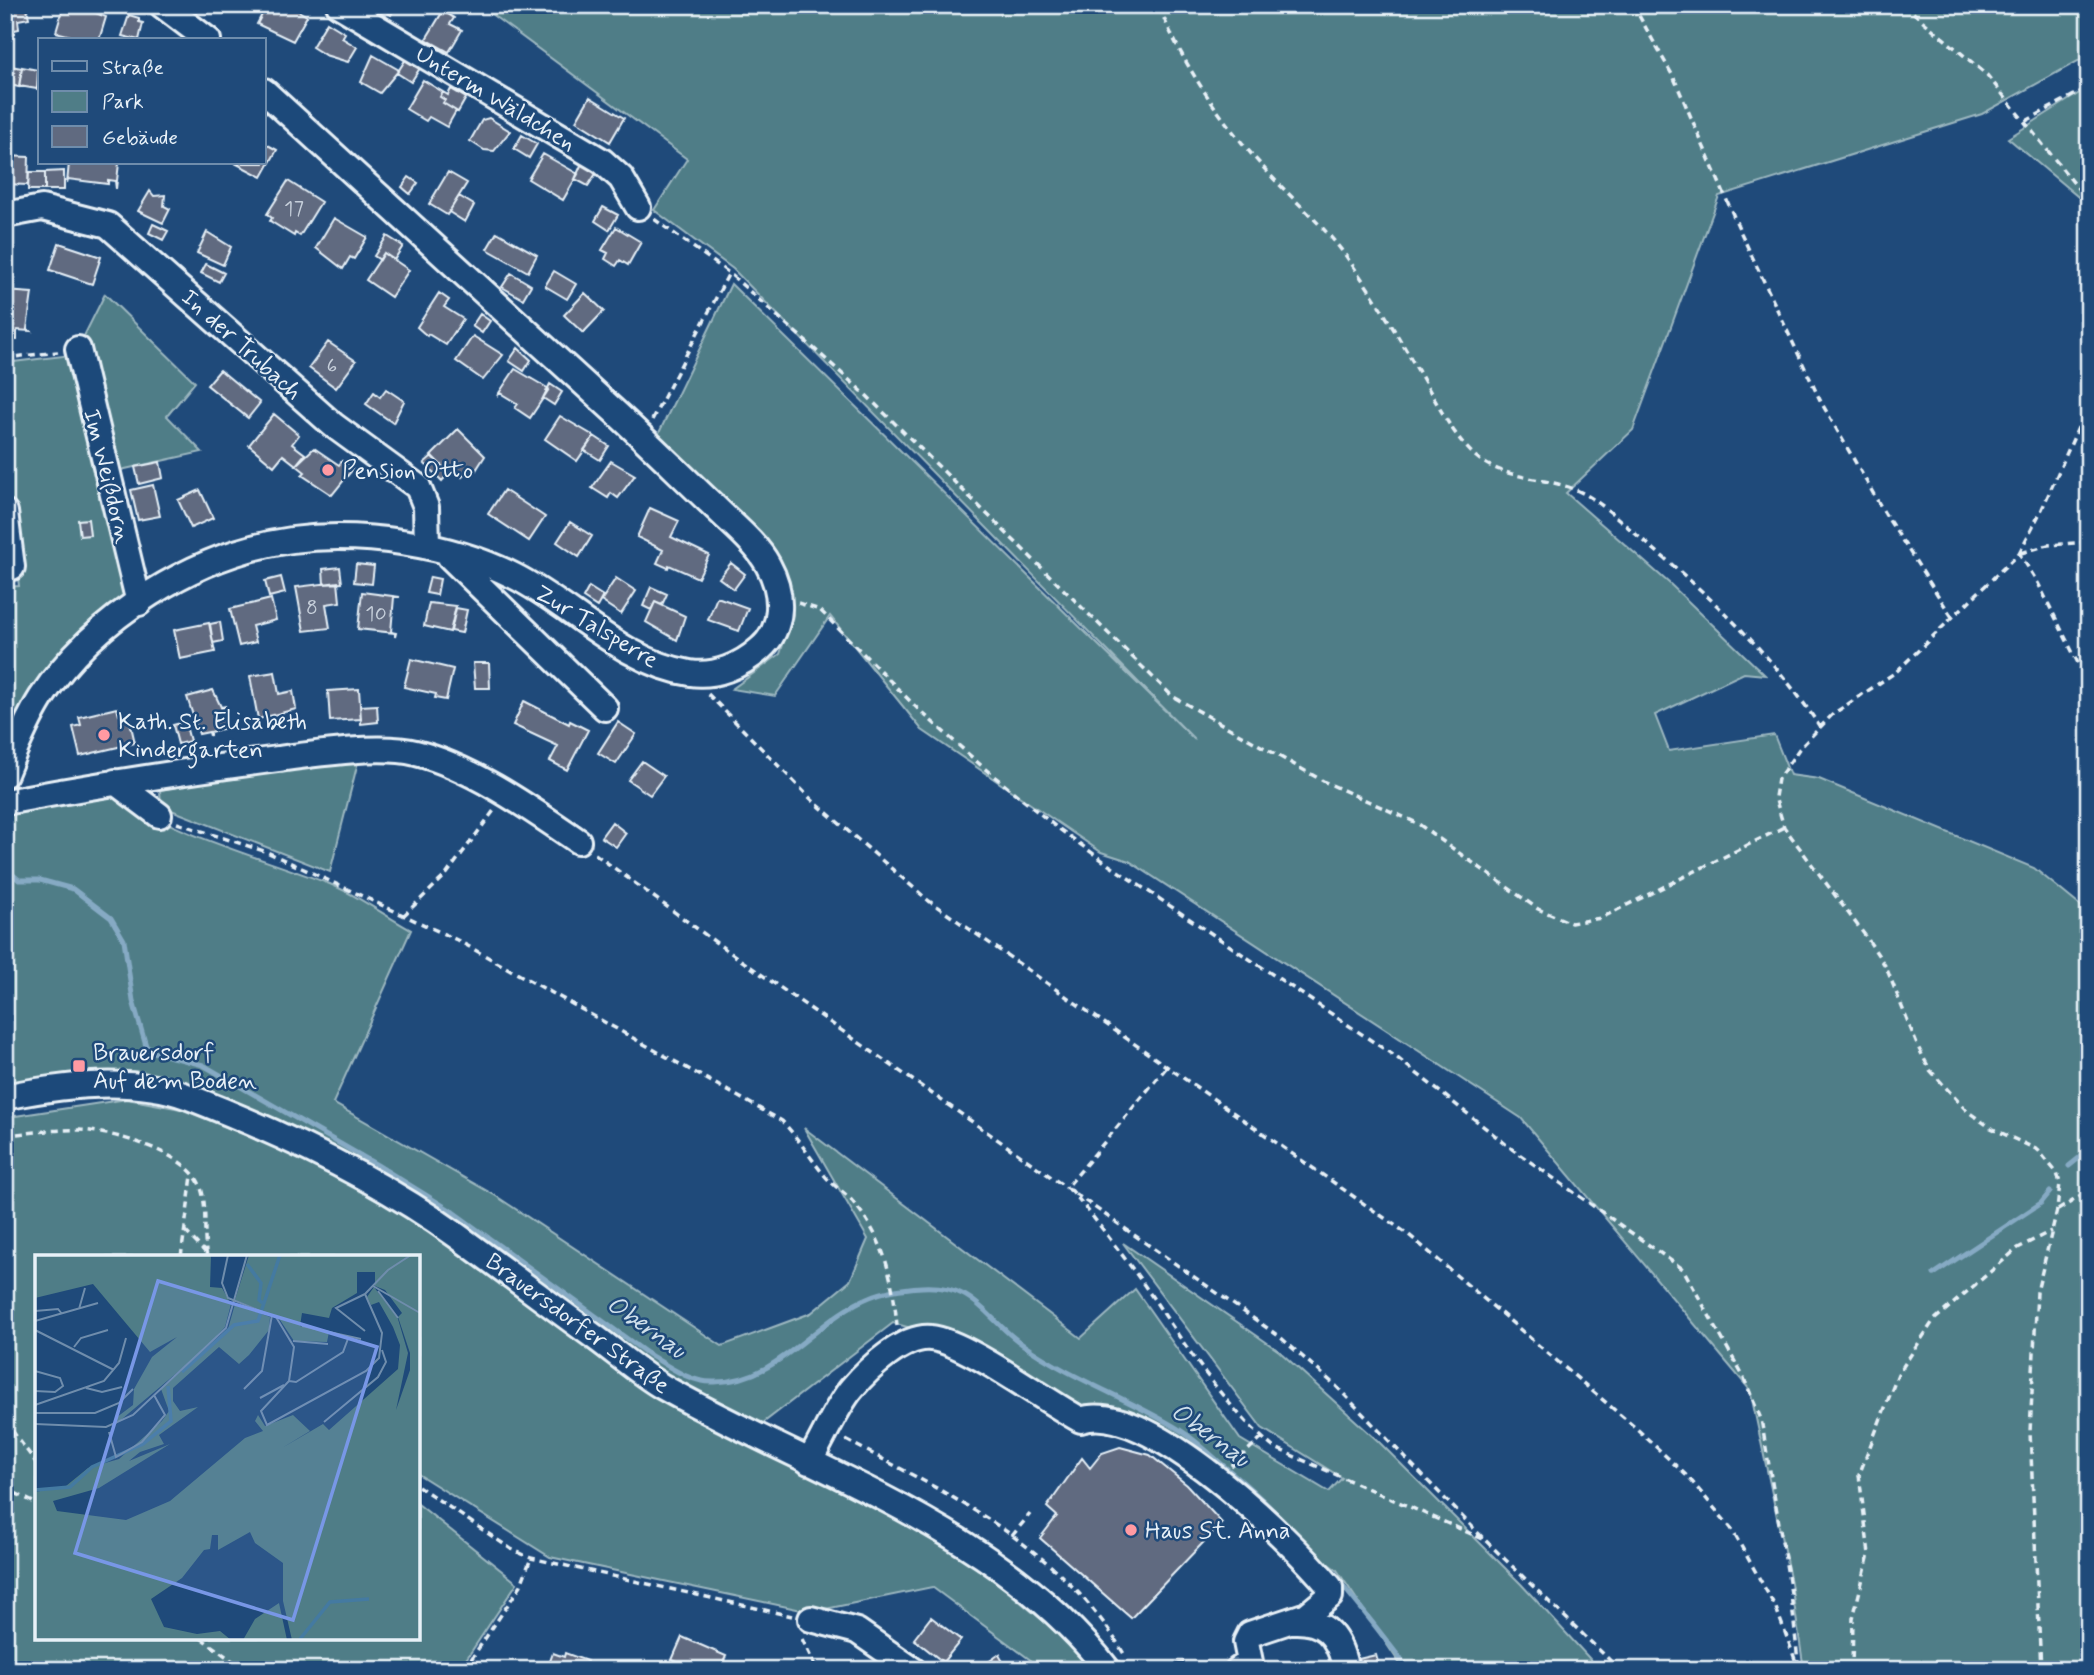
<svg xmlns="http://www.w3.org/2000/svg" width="2094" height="1675" font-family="Mynerve,sans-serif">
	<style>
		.green { fill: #4f7d87; stroke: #9cb7c0; stroke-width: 2 }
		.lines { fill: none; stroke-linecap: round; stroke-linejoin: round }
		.stream { stroke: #86aac4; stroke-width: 5 }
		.building { fill: #606a80; stroke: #e8f1f8; stroke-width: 2 }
		.minor-casing { stroke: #e8f1f8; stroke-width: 30 }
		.path { stroke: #e8f1f8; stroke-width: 3.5; stroke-dasharray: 7 5; stroke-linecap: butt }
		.minor { stroke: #1f4a7a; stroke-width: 24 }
		.poi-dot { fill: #ff9aa2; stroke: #1f4a7a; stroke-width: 2.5 }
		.labels { text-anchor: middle; stroke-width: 5; stroke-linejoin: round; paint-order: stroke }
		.number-label { font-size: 21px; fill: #c6cfda }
		.street-label { font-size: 24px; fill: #e8f1f8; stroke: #1f4a7a }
		.poi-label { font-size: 24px; fill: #e8f1f8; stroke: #1f4a7a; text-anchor: start }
		.water-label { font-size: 26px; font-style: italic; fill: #cfdfeb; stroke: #1f4a7a }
		.inset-river { fill: none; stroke: #447aa1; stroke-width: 3.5 }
		.inset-road { fill: none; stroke: #6f8dac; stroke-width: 2 }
		.view { fill: #7897e6; fill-opacity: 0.15; stroke: #7897e6; stroke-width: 3.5 }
		.inset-edge { fill: none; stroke: #e8f1f8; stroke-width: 3.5 }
	</style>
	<rect width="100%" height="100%" fill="#1f4a7a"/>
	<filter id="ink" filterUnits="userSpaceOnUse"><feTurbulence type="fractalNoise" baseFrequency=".0143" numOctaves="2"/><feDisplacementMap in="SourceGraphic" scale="14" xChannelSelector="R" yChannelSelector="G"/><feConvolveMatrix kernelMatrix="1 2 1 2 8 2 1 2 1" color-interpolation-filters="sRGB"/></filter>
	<g filter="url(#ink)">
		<path class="green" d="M 479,5 L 2089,5 L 2089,55 L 1982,114 L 1719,196 L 1633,430 L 1566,493 L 1669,583 L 1765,675 L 1744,673 L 1655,715 L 1669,751 L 1774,735 L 1790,775 L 1819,779 L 2034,868 L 2089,913 L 2089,1670 L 1804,1670 L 1791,1583 L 1750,1390 L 1521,1118 L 1129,861 L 1101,852 L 922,730 L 830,616 L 775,696 L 732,689 L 780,654 L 793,614 L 783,582 L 656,439 L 731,284 L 1195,740 L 733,269 L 654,210 L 687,159 Z
			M 2089,87 L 2089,206 L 2008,138 Z
			M 105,294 L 195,382 L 167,416 L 202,452 L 116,471 L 81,342 Z
			M 71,355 L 132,596 L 90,624 L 30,699 L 5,742 L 5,587 L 19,586 L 5,477 L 5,363 Z
			M 359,758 L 330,872 L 161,806 L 160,790 L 270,769 Z
			M 111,793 C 180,836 247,853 322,881 C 353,892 382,914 411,930 L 333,1103 L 496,1196 L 722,1346 L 811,1313 L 850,1281 L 868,1239 L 804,1128 L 1081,1338 L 1135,1289 L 1240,1439 L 1329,1492 L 1342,1478 L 1262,1428 L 1123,1243 L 1279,1351 L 1378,1441 L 1521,1584 L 1600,1670 L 1404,1670 L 1337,1570 L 1171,1458 L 1110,1430 L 977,1346 L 893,1323 L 759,1426 L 660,1373 L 412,1194 L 133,1074 L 5,1083 L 5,856 L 12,812 Z
			M 127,1099 L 181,1109 L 285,1151 L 391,1202 L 654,1391 L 954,1547 L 1094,1663 L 1044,1670 L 932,1587 L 811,1612 L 550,1557 L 418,1474 L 418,1257 L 37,1257 L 37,1638 L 418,1638 L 418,1504 L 517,1583 L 459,1670 L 5,1670 L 5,1121 L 9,1117 Z"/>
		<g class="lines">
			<path class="stream" d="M 5,868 L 19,880 L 40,880 L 73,889 L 111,918 L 124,940 L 133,1001 L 146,1046 L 153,1052 L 203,1065 L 377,1165 L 453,1212 L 648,1354 C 668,1366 690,1383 715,1382 C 779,1382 815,1319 870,1297 C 884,1291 906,1288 922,1287 C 976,1284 985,1318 1022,1344 C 1071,1379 1130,1399 1180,1430 C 1196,1440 1211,1455 1225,1467 C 1297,1526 1353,1596 1409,1670
				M 2069,1166 L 2089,1150
				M 1934,1274 L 2041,1203 L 2050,1192"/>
		</g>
		<path class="building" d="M 5,5 L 26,5 L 29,18 L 18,20 L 19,29 L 5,32 Z
			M 64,5 L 81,7 L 106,17 L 99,40 L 86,40 L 56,32 Z
			M 267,5 L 288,5 L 307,16 L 293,41 L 257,24 Z
			M 374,5 L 397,5 L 391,15 Z
			M 443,11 L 454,18 L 450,24 L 462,30 L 449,52 L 426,39 Z
			M 129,15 L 139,18 L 139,22 L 143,23 L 139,40 L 122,36 Z
			M 327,22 L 345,33 L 342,38 L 357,47 L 348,62 L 325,55 L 312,47 Z
			M 373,55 L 399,70 L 380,93 L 361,82 Z
			M 406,59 L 420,68 L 411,82 L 397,73 Z
			M 5,65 L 22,68 L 19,87 L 5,84 Z
			M 22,67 L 38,70 L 37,89 L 19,86 Z
			M 423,80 L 443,92 L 440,97 L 445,100 L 443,103 L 456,111 L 447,127 L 429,117 L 426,121 L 406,109 Z
			M 451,89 L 466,98 L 458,112 L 443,103 L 445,100 L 440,97 L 443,92 L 448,95 Z
			M 590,97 L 624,118 L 610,142 L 576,121 Z
			M 489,118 L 510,131 L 494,151 L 484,150 L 470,141 L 482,120 Z
			M 522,135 L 537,144 L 529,158 L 514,149 Z
			M 264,143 L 277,150 L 262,177 L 235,163 L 264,163 Z
			M 543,154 L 578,174 L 563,200 L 528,179 Z
			M 5,156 L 29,157 L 28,185 L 5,184 Z
			M 69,163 L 119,163 L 116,189 L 115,181 L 108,180 L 108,184 L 68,179 L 67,183 Z
			M 582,163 L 597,172 L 588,186 L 575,179 Z
			M 64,171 L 64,190 L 45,190 L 45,172 Z
			M 29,172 L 45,172 L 45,190 L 28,190 Z
			M 448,172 L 467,183 L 447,215 L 429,204 Z
			M 409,177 L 418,183 L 410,194 L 402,187 Z
			M 288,181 L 321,202 L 300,236 L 295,233 L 294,236 L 270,221 L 272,218 L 267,214 Z
			M 150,191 L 154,196 L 165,195 L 164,206 L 170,209 L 163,223 L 138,211 Z
			M 459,196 L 474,205 L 465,222 L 449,212 Z
			M 603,207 L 618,215 L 609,230 L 595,221 Z
			M 334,218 L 367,237 L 354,259 L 350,257 L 343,269 L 316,248 Z
			M 153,224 L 168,231 L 163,240 L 149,233 Z
			M 616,227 L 641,242 L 628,265 L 620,260 L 616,266 L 605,259 L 608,253 L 602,250 Z
			M 207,232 L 231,247 L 223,265 L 197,253 Z
			M 497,232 L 537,255 L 528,272 L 487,249 Z
			M 387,236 L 403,246 L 394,260 L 384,253 L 380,260 L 374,256 Z
			M 59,243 L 101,257 L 92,284 L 50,270 Z
			M 384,253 L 409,270 L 391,297 L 366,280 Z
			M 206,264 L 224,273 L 219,282 L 201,273 Z
			M 554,271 L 576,284 L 567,299 L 545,286 Z
			M 511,273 L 531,285 L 523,299 L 502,287 Z
			M 5,291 L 32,293 L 27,329 L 30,331 L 17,330 L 17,340 L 5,339 Z
			M 439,293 L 449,300 L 444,307 L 463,319 L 446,345 L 428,334 L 427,336 L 417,327 Z
			M 585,293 L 604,311 L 583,333 L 564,315 Z
			M 480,314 L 490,321 L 482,333 L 472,326 Z
			M 473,336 L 503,355 L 483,380 L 456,361 Z
			M 328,342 L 356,361 L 336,388 L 309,368 Z
			M 518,348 L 531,360 L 524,371 L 509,361 Z
			M 515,369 L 549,389 L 530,418 L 515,408 L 518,404 L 500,393 L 497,396 Z
			M 220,370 L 260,403 L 248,418 L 207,385 Z
			M 550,384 L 562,392 L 554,405 L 543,398 Z
			M 386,389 L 404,401 L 393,423 L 366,404 L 374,392 L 380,397 Z
			M 274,414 L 299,435 L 292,444 L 305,454 L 296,465 L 283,455 L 274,466 L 249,445 Z
			M 560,416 L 594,436 L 577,461 L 545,439 Z
			M 458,429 L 485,456 L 476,470 L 472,467 L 462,477 L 454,469 L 449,473 L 431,456 Z
			M 594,436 L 609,446 L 600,460 L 584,450 Z
			M 314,448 L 339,465 L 342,461 L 353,469 L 332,495 L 302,475 L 305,472 L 296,465 Z
			M 432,456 L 449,473 L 442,481 L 424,463 Z
			M 611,461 L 635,475 L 618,498 L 611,493 L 608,498 L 592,488 Z
			M 160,462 L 163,478 L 139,484 L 135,467 Z
			M 153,485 L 160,516 L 138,520 L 131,490 Z
			M 200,490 L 213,518 L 191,528 L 178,500 Z
			M 504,490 L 545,517 L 529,541 L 488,514 Z
			M 650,508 L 679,521 L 671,537 L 709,555 L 698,578 L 669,565 L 668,568 L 657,563 L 663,550 L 637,537 Z
			M 88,519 L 90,535 L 80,536 L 78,520 Z
			M 570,522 L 592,536 L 579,557 L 557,542 Z
			M 731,563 L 745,574 L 734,589 L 719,578 Z
			M 356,564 L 374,566 L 372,584 L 354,582 Z
			M 340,567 L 342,583 L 324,584 L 323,569 Z
			M 281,577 L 285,593 L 269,597 L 265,581 Z
			M 430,577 L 440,579 L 437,595 L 426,593 Z
			M 616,578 L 636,591 L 621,614 L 601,601 Z
			M 338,582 L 340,602 L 326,604 L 330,628 L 304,631 L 296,587 Z
			M 589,587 L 603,596 L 597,607 L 583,598 Z
			M 651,587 L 667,594 L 662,605 L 655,602 L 651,610 L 643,606 Z
			M 362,592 L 400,597 L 394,597 L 391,632 L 396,633 L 395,637 L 395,633 L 358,629 Z
			M 717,597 L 748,608 L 739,631 L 708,620 Z
			M 271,599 L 276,620 L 252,626 L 256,642 L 239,646 L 230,609 Z
			M 655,602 L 685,616 L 677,640 L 646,622 Z
			M 429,603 L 456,606 L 450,632 L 424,626 Z
			M 456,608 L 467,610 L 462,633 L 451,631 Z
			M 220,622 L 223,641 L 213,643 L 210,624 Z
			M 209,623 L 215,652 L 180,659 L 174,630 Z
			M 411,659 L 453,669 L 446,700 L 435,698 L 436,694 L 404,687 Z
			M 473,663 L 489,663 L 490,688 L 475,688 Z
			M 275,672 L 279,694 L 293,691 L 296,709 L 258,719 L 250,676 Z
			M 359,689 L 361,719 L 330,721 L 328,691 Z
			M 213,690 L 221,707 L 226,706 L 221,709 L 226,728 L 210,732 L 210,736 L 209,732 L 199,734 L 187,697 Z
			M 524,701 L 569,724 L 570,721 L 588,730 L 567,770 L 550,761 L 558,746 L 513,725 Z
			M 377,705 L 378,722 L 361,724 L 360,706 Z
			M 117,708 L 119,715 L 128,713 L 135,743 L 80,756 L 73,727 L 81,725 L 79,717 Z
			M 185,722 L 190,741 L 178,744 L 173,725 Z
			M 618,722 L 636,734 L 616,764 L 598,753 Z
			M 642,761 L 664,776 L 650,795 L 628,780 Z
			M 612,822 L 626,833 L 616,847 L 601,837 Z
			M 1120,1447 L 1150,1455 L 1187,1485 L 1222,1523 L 1131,1618 L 1040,1538 L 1057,1516 L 1047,1507 L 1082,1458 L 1090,1468 L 1102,1453 Z
			M 931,1617 L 961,1640 L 943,1662 L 914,1639 Z
			M 682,1637 L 726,1656 L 720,1670 L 700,1670 L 672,1660 Z
			M 553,1653 L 564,1657 L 565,1653 L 587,1661 L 584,1670 L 541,1670 L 544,1662 L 549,1664 Z
			M 1001,1653 L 999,1655 L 1008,1670 L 977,1670 Z
			M 1376,1655 L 1380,1670 L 1316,1670 L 1315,1669 Z
			M 1183,1662 L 1185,1670 L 1168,1670 L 1167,1666 Z"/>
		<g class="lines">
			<g class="minor-casing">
				<path id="minor" d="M 162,5 L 208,40
					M 339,5 L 602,161 L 621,178 L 638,207
					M 5,215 L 42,208 L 108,225 L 333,425 L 418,487 L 426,507 L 427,545
					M 78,349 L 139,603
					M 5,512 L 12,567
					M 450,557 L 605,708
					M 5,774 C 15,749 26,722 41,698 C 94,617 196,553 292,540 C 362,531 451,544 514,576 C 572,605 623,663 690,673 C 715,677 741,666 760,649 C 785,628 783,592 768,565 C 756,543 734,526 717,509 C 682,476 648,442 613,410 C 497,304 381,198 264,91
					M 115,782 L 159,815
					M 5,802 C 96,785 187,771 278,759 C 314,754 381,744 416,753 C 472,767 531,809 578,841
					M 5,1097 C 62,1085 133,1076 189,1097 C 281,1133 376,1177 456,1235 C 503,1269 549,1304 596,1338 C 618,1354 639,1373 663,1387 C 815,1473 997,1527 1108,1670
					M 809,1462 C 822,1441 837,1405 852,1388 C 868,1369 904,1335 931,1338 C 965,1341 1045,1401 1081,1420 C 1145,1397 1290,1539 1330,1587 L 1330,1596 L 1307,1615 L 1250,1634 L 1246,1642 L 1250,1662 L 1238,1670
					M 811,1619 L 857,1631 L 913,1670
					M 1294,1621 C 1324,1620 1337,1635 1344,1662"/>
			</g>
			<path class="path" d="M 1141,5 L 1159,7
				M 1633,5 L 1674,78 L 1741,233 L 1821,402 L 1885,514 L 1952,617
				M 1904,5 L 1987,75 L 2089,202
				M 1159,7 C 1186,71 1225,127 1273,178 C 1299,205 1327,229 1348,259 C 1377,299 1402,343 1427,386 C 1440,409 1454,436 1474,455 C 1505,483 1554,475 1588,496 C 1606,507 1622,522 1638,536 C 1705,591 1773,654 1820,727
				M 2026,121 L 2089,87
				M 654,219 L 729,273 L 865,394 L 1172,696 L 1325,782 L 1417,823 L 1538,909 L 1571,923 L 1601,918 L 1784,827
				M 5,358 L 58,352
				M 652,420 L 729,273
				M 2019,553 L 2042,509 L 2089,403
				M 2021,553 L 2048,545 L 2089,542
				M 798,603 L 820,610 L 918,709 L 984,768 L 1055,826 L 1109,865 L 1396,1057 L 1512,1149 L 1683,1269 L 1743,1376 L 1761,1419 L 1791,1593 L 1798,1662
				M 5,635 L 11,588
				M 708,694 L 811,799 L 929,901 L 1409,1235 L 1637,1429 L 1688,1477 L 1731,1528 L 1776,1608 L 1799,1670
				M 177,823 L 267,852 L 457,940 L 782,1121 C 799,1139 810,1158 825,1176 C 833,1186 845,1192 853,1202 C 885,1239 893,1279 897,1326
				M 595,854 L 718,944 L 1280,1337 L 1335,1385 L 1485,1540 L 1620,1670
				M 403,916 L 446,875 L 495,809
				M 1166,1068 L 1068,1186 C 1092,1215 1115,1245 1137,1275 C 1179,1334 1217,1400 1273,1447 L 1483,1539
				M 5,1135 C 30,1133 55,1129 80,1130 C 112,1132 184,1151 199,1183 C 209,1205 202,1233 207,1257
				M 2058,1210 L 2089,1191
				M 185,1231 L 205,1252
				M 181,1257 L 192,1176
				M 5,1421 L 37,1464
				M 846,1440 C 949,1494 1064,1549 1124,1654
				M 1231,1466 L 1261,1438
				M 418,1486 L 511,1549 L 531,1558 L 792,1616
				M 5,1488 L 37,1504
				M 1012,1536 L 1030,1514
				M 201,1638 L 245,1670
				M 802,1639 L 817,1670
				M 464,1670 L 521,1585 L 531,1558
				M 1852,1670 L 1853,1618 L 1869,1554 L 1859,1475 L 1898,1374 L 1934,1320 L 2018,1248 L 2051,1231
				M 2041,1670 L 2030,1432 L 2037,1292 L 2057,1210 L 2060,1183 L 2057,1173 L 2038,1150 L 1991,1128 L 1967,1111 L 1930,1070 L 1918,1047 L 1886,967 L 1867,938 L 1784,827 L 1775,797 L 1778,779 L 1799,749 L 1833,714 L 1896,672 L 2019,553 L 2038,583 L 2089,685"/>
			<use href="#minor" class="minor"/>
		</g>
	</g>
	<g class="poi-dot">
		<circle cx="328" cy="470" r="7"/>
		<circle cx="104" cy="735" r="7"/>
		<rect x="72" y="1059" width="14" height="14" rx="3.5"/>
		<circle cx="1131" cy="1530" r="7"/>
	</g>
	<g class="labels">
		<g class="number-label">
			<text x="294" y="215">17</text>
			<text x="332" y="372">6</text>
			<text x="312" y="614">8</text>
			<text x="376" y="620">10</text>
		</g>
		<g class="street-label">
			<text transform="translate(496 98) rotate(31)" y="8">Unterm Wäldchen</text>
			<text transform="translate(242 344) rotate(42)" y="8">In der Trubach</text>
			<text transform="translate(108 476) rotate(76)" y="8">Im Weißdorn</text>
			<text transform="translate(597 626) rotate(31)" y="8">Zur Talsperre</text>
			<text transform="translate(578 1323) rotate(36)" y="8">Brauersdorfer Straße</text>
		</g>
		<g class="poi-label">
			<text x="342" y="478">Pension Otto</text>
			<text x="118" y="729">Kath. St. Elisabeth<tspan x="118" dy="28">Kindergarten</tspan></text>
			<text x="93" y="1060">Brauersdorf<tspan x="93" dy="28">Auf dem Boden</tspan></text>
			<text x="1145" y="1538">Haus St. Anna</text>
		</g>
		<g class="water-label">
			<text transform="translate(647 1326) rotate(35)" y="9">Obernau</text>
			<text transform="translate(1211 1434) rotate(36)" y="9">Obernau</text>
		</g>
	</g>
	<g transform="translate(35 1255)">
		<rect width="385" height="385" fill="#1f4a7a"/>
		<path d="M 0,0 L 176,0 L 175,32 L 187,33 L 196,49 L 190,72 L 169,95 L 81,169 L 82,162 L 98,150 L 99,134 L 117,102 L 142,82 L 115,97 L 58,29 L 0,43 ZM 214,0 L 385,0 L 385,385 L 257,385 L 248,346 L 248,308 L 220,288 L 215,277 L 183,295 L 183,280 L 177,280 L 175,294 L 169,295 L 147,323 L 116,344 L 129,372 L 162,379 L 185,376 L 196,385 L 0,385 L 0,237 L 31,231 L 53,213 L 84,204 L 127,166 L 134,156 L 126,134 L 193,74 L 200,49 L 235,62 L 234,75 L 214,100 L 204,109 L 184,92 L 138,133 L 138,146 L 145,156 L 163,152 L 124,180 L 129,189 L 105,197 L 94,206 L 135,189 L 64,233 L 18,246 L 22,256 L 91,265 L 135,246 L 210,183 L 228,176 L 220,166 L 223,160 L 230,171 L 258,160 L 275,176 L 247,193 L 288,169 L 294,175 L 363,114 L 365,90 L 358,72 L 344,47 L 336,50 L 332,42 L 339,32 L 363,64 L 373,98 L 361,155 L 375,115 L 375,98 L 363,62 L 367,58 L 350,35 L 340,31 L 340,17 L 322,17 L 322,38 L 297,53 L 294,63 L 267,58 L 265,71 L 294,77 L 292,87 L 259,86 L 243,62 L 200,45 ZM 244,348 L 252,385 L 208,385 L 220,364 Z" fill="#4f7d87"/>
		<path class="inset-river" d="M 212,9 L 226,28 L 224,45 L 229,49M 147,117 L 199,70 L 223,66 L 245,0M 0,235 L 35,232 L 57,212 L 108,189 L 136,166 L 133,131M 265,384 L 295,347 L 334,344"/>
		<path class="inset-road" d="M 193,0 L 187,28 L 193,43 L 241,62 L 259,92 L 254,126 L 226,156 L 232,170 L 331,116 L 344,103 L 347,78 L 330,39M 338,31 L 385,58M 343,36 L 363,63M 330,39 L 301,53 L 330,76M 330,39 L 353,15 L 376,0M 44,54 L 50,33M 0,56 L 23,54 L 27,59M 0,66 L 63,48M 267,71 L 326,84M 0,75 L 79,115M 258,86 L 293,89M 39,92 L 46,83 L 73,75M 0,116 L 25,123 L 28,131 L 20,137 L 0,136M 254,126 L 261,127 L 308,97 L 314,81M 51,133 L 67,137 L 87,132M 209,134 L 227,116 L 237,60M 225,143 L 249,130M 0,150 L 69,126 L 84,108 L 91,83M 0,158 L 60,158 L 84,148 L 98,134M 289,167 L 343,122 L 351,107 L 347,95M 0,169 L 71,172 L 98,160 L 191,73 L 212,0M 74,177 L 81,202 L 107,187 L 130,160 L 119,140"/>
		<path class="view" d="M 123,26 L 342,92 L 258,365 L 40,298 Z"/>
		<rect width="385" height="385" class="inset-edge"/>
	</g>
	<rect width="2094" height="1675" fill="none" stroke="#1f4a7a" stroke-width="28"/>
	<rect x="14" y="14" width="2066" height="1647" fill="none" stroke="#e8f1f8" stroke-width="2.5" filter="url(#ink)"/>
	<rect x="38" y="38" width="228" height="126" fill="#1f4a7a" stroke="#6f8dac" stroke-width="2"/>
	<rect x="52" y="61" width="35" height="10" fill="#1f4a7a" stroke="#6f8dac" stroke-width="2"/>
	<text x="102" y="74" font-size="21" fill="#e8f1f8">Straße</text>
	<rect x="52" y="91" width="35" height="21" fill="#4f7d87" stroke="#6f8dac" stroke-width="2"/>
	<text x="102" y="108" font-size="21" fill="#e8f1f8">Park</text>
	<rect x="52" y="126" width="35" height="21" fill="#606a80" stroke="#6f8dac" stroke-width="2"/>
	<text x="102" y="144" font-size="21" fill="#e8f1f8">Gebäude</text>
</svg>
